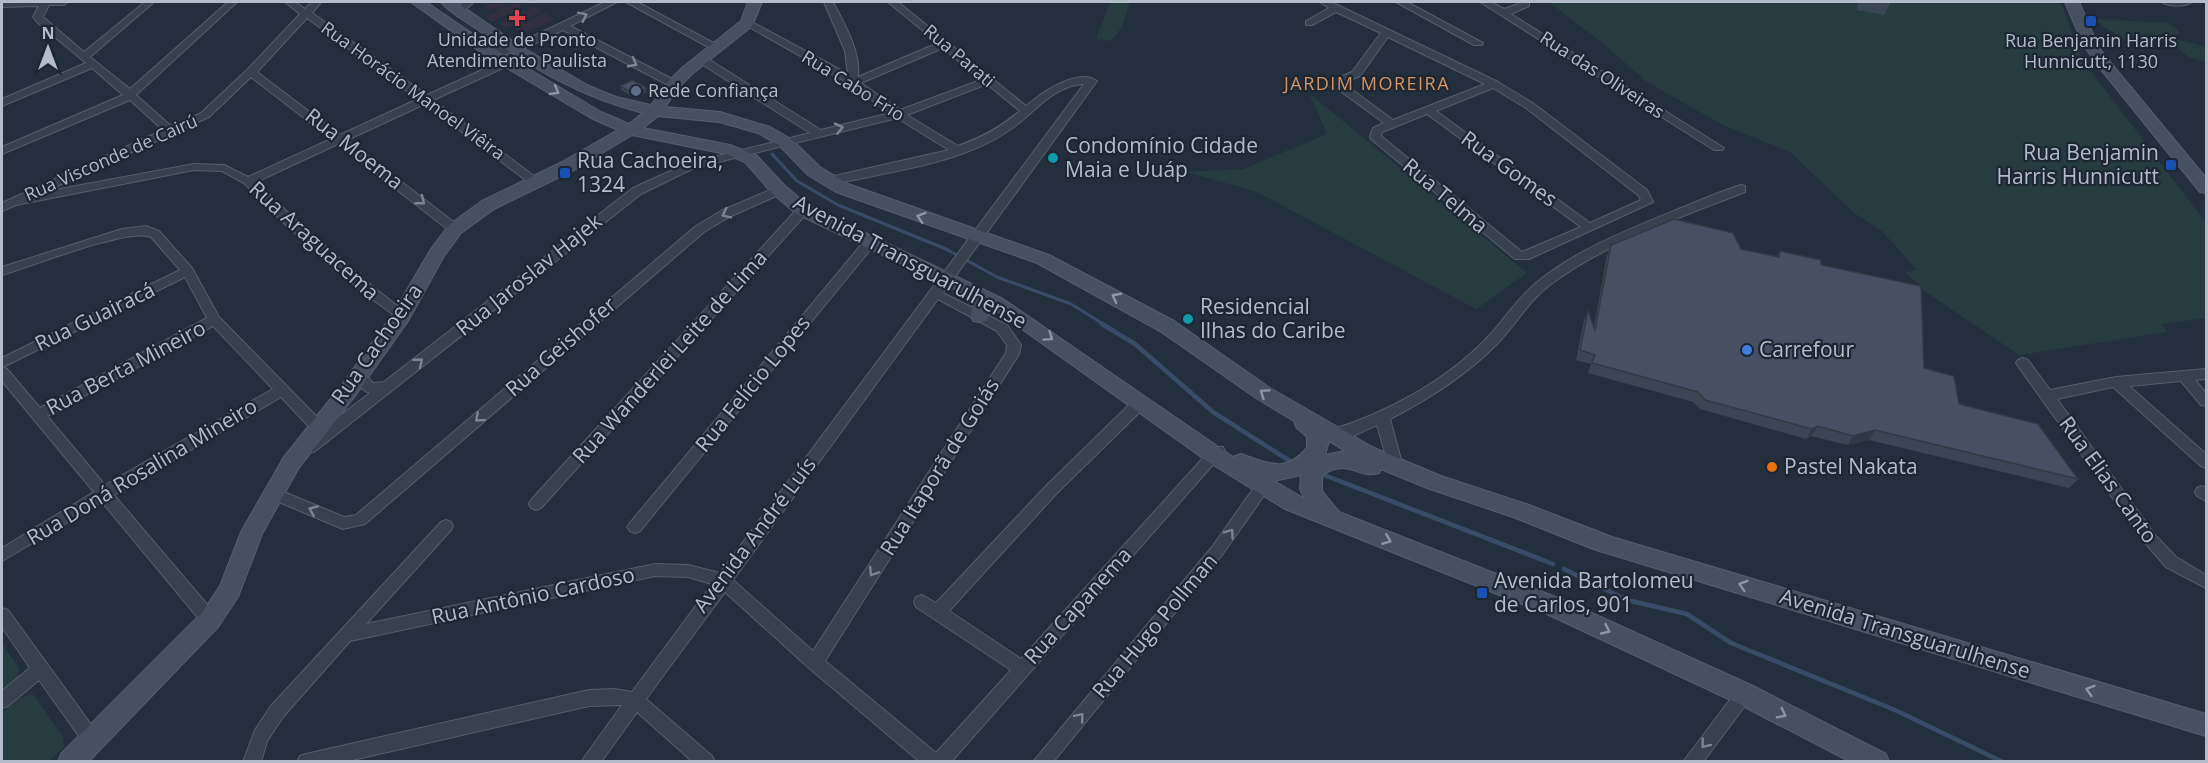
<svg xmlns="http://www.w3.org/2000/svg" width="2208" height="763" font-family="'Open Sans',sans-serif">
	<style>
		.medical { fill: #32303f }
		.green { fill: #263c3f }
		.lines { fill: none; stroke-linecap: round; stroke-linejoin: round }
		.stream-far1 { stroke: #394c67; stroke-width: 3 }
		.stream { stroke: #394c67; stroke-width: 4.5 }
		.minor-casing { stroke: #565f6c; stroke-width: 2 }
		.secondary-casing { stroke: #565f6c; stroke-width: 2 }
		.minor { fill: #38414e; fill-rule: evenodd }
		.secondary { fill: #465061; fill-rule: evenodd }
		.wall { fill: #3b4654 }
		.shaded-wall { fill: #303945 }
		.building { fill: #455162; stroke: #303945; stroke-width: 1.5 }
		.oneway { stroke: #7c8592 }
		.oneway2 { stroke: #8e96a5 }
		.health-dot { fill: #e0444e; stroke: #1d2633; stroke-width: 2 }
		.transit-dot { fill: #1a4fb4; stroke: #1d2633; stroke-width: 2 }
		.service-dot { fill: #5c6f8a; stroke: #1d2633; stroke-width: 2 }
		.culture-dot { fill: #0f9aa8; stroke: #1d2633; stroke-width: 2 }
		.shop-dot { fill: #3f7fe0; stroke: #1d2633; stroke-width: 2 }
		.food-dot { fill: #e8710a; stroke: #1d2633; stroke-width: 2 }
		.labels { text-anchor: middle; stroke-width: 4.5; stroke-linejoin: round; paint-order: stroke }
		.far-poi-label { font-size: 18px; fill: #b4bcc9; stroke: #1d2633 }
		.far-street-label { font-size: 18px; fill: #b4bcc9; stroke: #1d2633 }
		.far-neighbourhood-label { font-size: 18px; letter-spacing: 1.5px; fill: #d59563; stroke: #1d2633 }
		.poi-label { font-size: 21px; fill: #b4bcc9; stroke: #1d2633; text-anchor: start }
		.street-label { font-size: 21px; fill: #b4bcc9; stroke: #1d2633 }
	</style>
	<rect width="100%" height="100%" fill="#242f3e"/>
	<path class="medical" d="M 493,2 L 501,2 L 508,6 L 515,3 L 523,8 L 512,13 L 515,15 L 535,6 L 542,12 L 523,20 L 526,22 L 546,13 L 555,20 L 523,33 L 511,25 L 506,28 L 498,23 L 510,17 L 507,15 L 491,22 L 484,17 L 499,10 L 496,8 L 491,10 L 484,7 Z"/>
	<path class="green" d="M 1110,2 L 1130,2 L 1122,27 L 1111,41 L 1096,39 Z
		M 1549,2 L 2059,2 L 2064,10 L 2078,49 L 2090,70 L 2206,223 L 2206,318 L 2162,324 L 2167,332 L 2019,355 L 1926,292 L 1905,272 L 1917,270 L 1882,231 L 1854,213 L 1790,152 L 1721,124 L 1647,82 L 1600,41 Z
		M 2097,19 L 2169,23 L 2179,31 L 2176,39 L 2206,47 L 2206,62 L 2189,57 L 2177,47 L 2158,40 L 2126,40 L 2101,25 Z
		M 1309,93 L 1527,273 L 1476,309 L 1257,192 L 1186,172 L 1243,169 L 1327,134 Z
		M 2,643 L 19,668 L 18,678 L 2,691 Z
		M 33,694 L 63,737 L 64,747 L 49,761 L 2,761 L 2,713 L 20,698 Z"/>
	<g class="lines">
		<path class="stream-far1" d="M 772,154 L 797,181 L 838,205 L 946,249 L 997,277 L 1071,304 L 1105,325"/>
		<path class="stream" d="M 1102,324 L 1135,344 L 1213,412 L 1293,463
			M 1319,473 L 1553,564
			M 1564,569 L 1627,600 L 1687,614 L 1731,643 L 1895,710 L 2003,762"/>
		<g class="minor-casing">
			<path id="minor" d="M 2,2 L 68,2 L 64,5 L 49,5 L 43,17 L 84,52 L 145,2 L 154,2 L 90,57 L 130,89 L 228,2 L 237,2 L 136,95 L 171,126 L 201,113 L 247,70 L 300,14 L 285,2 L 295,2 L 305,9 L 312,2 L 321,2 L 312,13 L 427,95 L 502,61 L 510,61 L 510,65 L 433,100 L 542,182 L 540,185 L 532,185 L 425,104 L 347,140 L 459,226 L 461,229 L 459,232 L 451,232 L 338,144 L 256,182 C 303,228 353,272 406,313 L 407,316 L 406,319 L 401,320 L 362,292 L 287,226 L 244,183 L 222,171 L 194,170 L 16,205 L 2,211 L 2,203 L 163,130 L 130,100 L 2,154 L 2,147 L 123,95 L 92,68 L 2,106 L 2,99 L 86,63 L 37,22 L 33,17 L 39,6 L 2,7 ZM 307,18 L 418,99 L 340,135 L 257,72 ZM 251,77 L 331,139 L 248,177 L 224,165 L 194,164 L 44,192 L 209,117 Z
				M 464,2 L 474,2 L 461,13 L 455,13 L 455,9 Z
				M 605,2 L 617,2 L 570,26 L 678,82 L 678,86 L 670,86 L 563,30 C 543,39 502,65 482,50 L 487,47 L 513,46 Z
				M 626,2 L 637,2 L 721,47 L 716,50 L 712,49 Z
				M 824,2 L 833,2 C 844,24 861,51 858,77 L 938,43 L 888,2 L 898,2 L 1026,106 C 1041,93 1078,67 1097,81 L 943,293 L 1007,325 L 1021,345 L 1019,354 L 825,661 L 936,753 L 1011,670 L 916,607 L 914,602 L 916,597 L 922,595 L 936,603 L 1047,485 L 1135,399 L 1145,399 L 1147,403 L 1145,407 L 1057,493 L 949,611 L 1021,659 L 1213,447 L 1223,447 L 1225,451 L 951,762 L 920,762 L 809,668 L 725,592 L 646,699 L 712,756 L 715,762 L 693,762 L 637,712 L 601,762 L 581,762 L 622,705 L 589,706 L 344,762 L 297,762 L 300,756 L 306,754 L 589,690 L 615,689 L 632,692 L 712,584 L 688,577 L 655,576 L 350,641 L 283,717 L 267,741 L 261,762 L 243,762 L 255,730 L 271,706 L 441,522 L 446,520 L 451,522 L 453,526 L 451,530 L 366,624 L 655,564 L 688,565 L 720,573 L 1084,84 C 1054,85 1034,113 1011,129 C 960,165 889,171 830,185 L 824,181 L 830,177 L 949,150 L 897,118 L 694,168 L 641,194 L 314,452 L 304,452 L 302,448 L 320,432 L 313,431 L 281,397 L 114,495 L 216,615 L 218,620 L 216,625 L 210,627 L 204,625 L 102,502 L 2,561 L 2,548 L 94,492 L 2,381 L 2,358 L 180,270 L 151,237 C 129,227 30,267 2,275 L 2,267 L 122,229 L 146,226 L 159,231 L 192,268 L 219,317 L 323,423 L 324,428 L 370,393 C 363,391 356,383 352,376 L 354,373 L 364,373 L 373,383 L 384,382 L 633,188 L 686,164 L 810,133 L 697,61 L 697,57 L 705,57 L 821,130 L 890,113 L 848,83 L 742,23 L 750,21 L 848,74 L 845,51 ZM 943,48 L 981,80 L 900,110 L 861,83 ZM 987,84 L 1020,111 C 1001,127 981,138 958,146 L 907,115 ZM 185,277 L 207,318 L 40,408 L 7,369 L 3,367 ZM 938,299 L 997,331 L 1007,345 L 1006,353 L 813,651 L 733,580 ZM 213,326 L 273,389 L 105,485 L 47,416 Z
				M 1320,2 L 1331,2 L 1498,82 L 1534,104 L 1647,190 L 1653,202 L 1529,259 L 1515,259 L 1371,139 L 1370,137 L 1373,128 L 1384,123 L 1335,87 L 1327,87 L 1327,83 L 1352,72 L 1381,33 L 1336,12 L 1312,25 L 1306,25 L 1306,21 L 1329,8 ZM 1388,37 L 1485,84 L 1393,120 L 1343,83 L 1360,76 ZM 1493,88 L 1526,108 L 1638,195 L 1641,200 L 1590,223 L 1436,111 ZM 1427,114 L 1581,227 L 1522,252 L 1381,136 L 1382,132 Z
				M 1396,2 L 1407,2 L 1483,43 L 1482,45 L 1474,45 Z
				M 1480,2 L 1491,2 L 1504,9 L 1523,2 L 1529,2 L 1529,6 L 1511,14 L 1724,148 L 1722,150 L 1714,150 Z
				M 2162,2 L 2192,2 C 2185,7 2169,7 2162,2 Z
				M 1741,185 L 1745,186 L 1745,192 C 1679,218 1608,242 1551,284 C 1528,301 1515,326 1495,346 C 1466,375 1427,400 1390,419 L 1403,467 L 1401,471 L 1391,471 L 1389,467 L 1377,425 C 1364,431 1342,443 1328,439 L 1326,435 L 1328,431 C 1386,413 1445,382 1488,337 C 1504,320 1517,299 1536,283 C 1577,249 1632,228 1681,208 C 1701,200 1721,191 1741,185 Z
				M 779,186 L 785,190 L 783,193 L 729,217 L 704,232 L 365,524 L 343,529 L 267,497 L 265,493 L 267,489 L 272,487 L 344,517 L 356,515 L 696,226 L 721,211 Z
				M 803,206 L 807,207 L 809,210 L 807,213 L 541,508 L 536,510 L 531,508 L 529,504 L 531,500 L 799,207 Z
				M 870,238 L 876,242 L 874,245 L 640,531 L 635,533 L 630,531 L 627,527 L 630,523 L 866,239 Z
				M 2023,358 L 2028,360 L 2050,390 L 2116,377 L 2206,369 L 2206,379 L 2195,380 L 2206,393 L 2206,406 L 2201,405 L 2181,381 L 2129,386 L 2206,454 L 2206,468 L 2201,466 L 2113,387 L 2057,399 L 2155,535 L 2176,557 L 2206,575 L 2206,588 L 2166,567 L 2145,543 L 2018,366 L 2016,363 L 2018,360 Z
				M 1263,480 L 1268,482 L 1270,486 L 1268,490 L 1222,555 L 1053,762 L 1033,762 L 1212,547 L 1258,482 Z
				M 2202,486 L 2206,488 L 2206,501 L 2197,496 L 2195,492 L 2197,488 Z
				M 2,608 L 8,610 L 98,734 L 101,740 L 98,746 L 92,748 L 86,746 L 39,680 L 8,706 L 2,708 L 2,691 L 30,668 L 2,627 Z
				M 1744,686 L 1750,689 L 1752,694 L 1750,699 L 1703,762 L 1683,762 L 1738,689 Z"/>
		</g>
		<g class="secondary-casing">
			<path id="secondary" d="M 411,2 L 426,2 L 492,47 L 601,112 L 629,124 L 643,113 C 578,96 532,68 478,30 C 466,21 450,13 441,2 L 456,2 L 520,46 L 589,86 L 616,97 L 651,105 L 669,81 L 682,68 L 741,21 L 748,2 L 762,2 L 752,26 L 692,74 L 679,87 L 665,107 L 720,112 L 770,127 L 791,139 L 820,167 L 848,184 L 1049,255 L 1174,321 L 1270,388 L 1374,448 L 1441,476 L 1529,505 L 1612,537 L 2206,714 L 2206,736 L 1593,549 L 1513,517 L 1427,488 L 1381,469 L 1379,473 C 1357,480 1350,457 1322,475 L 1322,491 L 1339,512 L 1563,600 L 1753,686 L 1886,754 L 1889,762 L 1851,762 L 1735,702 L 1547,614 L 1285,509 L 1207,461 L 991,307 L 987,321 L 980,322 L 973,321 L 971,316 L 973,298 L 797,214 L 773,194 L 745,162 L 726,154 L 632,135 L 574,170 L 494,209 L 461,233 L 444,256 L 408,321 L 355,396 L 298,469 L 262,534 L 238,597 L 218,627 L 88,762 L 58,762 L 61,754 L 202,613 L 220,586 L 241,532 L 284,457 L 341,386 L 394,312 L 431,249 L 449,225 L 482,201 L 562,162 L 618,130 L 591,118 L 482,53 ZM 658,116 L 719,122 L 758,133 L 779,145 L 808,175 L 836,192 L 1037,263 L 1160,331 L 1256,398 L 1294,421 L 1296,427 L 1307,437 L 1307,448 C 1285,474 1268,463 1241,454 L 1233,457 L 1003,299 L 809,206 L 785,186 L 757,156 L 730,145 L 643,128 ZM 1329,441 L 1345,451 L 1325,455 ZM 1301,475 L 1300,489 L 1305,499 L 1274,481 Z
				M 2065,2 L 2079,2 L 2097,44 L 2105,56 L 2206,178 L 2206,193 L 2200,192 L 2095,62 L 2083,44 Z"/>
		</g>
		<use href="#minor" class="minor"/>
		<use href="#secondary" class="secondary"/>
	</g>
	<path class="wall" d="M 1858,2 L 1891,2 L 1884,15 L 1857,10 Z
		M 620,86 L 648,92 L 636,98 L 621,90 Z
		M 1611,245 L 1741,249 L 1777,256 L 1780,251 L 1821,265 L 1924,368 L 1959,404 L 2078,479 L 2069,488 L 1869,440 L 1847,445 L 1811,436 L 1806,439 L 1700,409 L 1693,402 L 1588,373 L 1591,364 L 1576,360 L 1584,320 L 1588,310 L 1594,326 L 1607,255 Z"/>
	<path class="shaded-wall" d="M 647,88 L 648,92 L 636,98 L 635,95 Z
		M 1818,426 L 1811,436 L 1806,439 L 1812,429 Z
		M 1875,430 L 1869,440 L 1847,445 L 1853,436 Z"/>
	<path class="building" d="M 632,80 L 647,88 L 635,95 L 620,86 Z
		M 1674,219 L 1733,233 L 1741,249 L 1779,257 L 1780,251 L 1821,260 L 1821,265 L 1921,286 L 1924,368 L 1954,376 L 1959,404 L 2038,424 L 2078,479 L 1875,430 L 1853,436 L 1818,426 L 1812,429 L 1705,400 L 1698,392 L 1592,363 L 1595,355 L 1580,350 L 1588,310 L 1595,330 L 1611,245 Z"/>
	<defs><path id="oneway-chevron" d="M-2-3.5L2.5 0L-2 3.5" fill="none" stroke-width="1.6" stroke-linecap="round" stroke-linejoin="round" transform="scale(1.5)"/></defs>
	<g class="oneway">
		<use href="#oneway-chevron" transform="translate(583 16) rotate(-26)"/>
		<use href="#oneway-chevron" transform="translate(633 63) rotate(28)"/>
		<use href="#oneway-chevron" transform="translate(839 128) rotate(-13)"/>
		<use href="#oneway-chevron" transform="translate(421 201) rotate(38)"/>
		<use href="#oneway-chevron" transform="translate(726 214) rotate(154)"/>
		<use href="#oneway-chevron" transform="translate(419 362) rotate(-38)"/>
		<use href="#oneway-chevron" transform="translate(479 418) rotate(139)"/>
		<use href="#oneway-chevron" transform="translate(313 510) rotate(-157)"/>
		<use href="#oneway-chevron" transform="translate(1230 533) rotate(-55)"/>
		<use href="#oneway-chevron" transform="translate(873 572) rotate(123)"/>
		<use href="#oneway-chevron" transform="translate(1080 717) rotate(-50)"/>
		<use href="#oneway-chevron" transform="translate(1705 744) rotate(128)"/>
	</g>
	<g class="oneway2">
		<use href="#oneway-chevron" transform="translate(555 91) rotate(30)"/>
		<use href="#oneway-chevron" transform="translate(921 217) rotate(-162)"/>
		<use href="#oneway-chevron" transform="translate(1116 297) rotate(-152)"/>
		<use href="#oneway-chevron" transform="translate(1049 337) rotate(35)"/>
		<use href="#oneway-chevron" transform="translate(1264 393) rotate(-146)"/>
		<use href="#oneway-chevron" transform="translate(1387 540) rotate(22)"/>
		<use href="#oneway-chevron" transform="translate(1743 585) rotate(-163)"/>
		<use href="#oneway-chevron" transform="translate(1606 630) rotate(25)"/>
		<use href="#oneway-chevron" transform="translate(2090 690) rotate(-163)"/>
		<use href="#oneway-chevron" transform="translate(1782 714) rotate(27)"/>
	</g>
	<path class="health-dot" d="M514 9h6v6h6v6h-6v6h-6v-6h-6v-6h6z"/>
	<g class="transit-dot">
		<rect x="2085" y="15" width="12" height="12" rx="3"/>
		<rect x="2165" y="159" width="12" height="12" rx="3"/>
		<rect x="559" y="167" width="12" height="12" rx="3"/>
		<rect x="1476" y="587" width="12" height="12" rx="3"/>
	</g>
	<circle class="service-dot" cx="636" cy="91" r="6"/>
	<g class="culture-dot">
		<circle cx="1053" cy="158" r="6"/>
		<circle cx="1188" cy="319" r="6"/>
	</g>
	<circle class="shop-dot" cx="1747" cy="350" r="6"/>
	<circle class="food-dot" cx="1772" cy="467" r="6"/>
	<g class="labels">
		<g class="far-poi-label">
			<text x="517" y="46">Unidade de Pronto<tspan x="517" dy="21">Atendimento Paulista</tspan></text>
			<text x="2091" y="47">Rua Benjamin Harris<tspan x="2091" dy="21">Hunnicutt, 1130</tspan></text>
			<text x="648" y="97" text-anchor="start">Rede Confiança</text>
		</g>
		<g class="far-street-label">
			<text transform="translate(959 56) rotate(40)" y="6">Rua Parati</text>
			<text transform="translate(1602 75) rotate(33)" y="6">Rua das Oliveiras</text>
			<text transform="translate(853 86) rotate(32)" y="6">Rua Cabo Frio</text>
			<text transform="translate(413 91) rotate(36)" y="6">Rua Horácio Manoel Viêira</text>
			<text transform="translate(111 158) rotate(-24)" y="6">Rua Visconde de Cairú</text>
		</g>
		<g class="far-neighbourhood-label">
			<text x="1367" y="90">JARDIM MOREIRA</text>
		</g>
		<g class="poi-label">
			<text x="1065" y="153">Condomínio Cidade<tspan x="1065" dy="24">Maia e Uuáp</tspan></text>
			<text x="2159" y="160" text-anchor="end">Rua Benjamin<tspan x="2159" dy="24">Harris Hunnicutt</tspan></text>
			<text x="577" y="168">Rua Cachoeira,<tspan x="577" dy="24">1324</tspan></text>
			<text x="1200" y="314">Residencial<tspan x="1200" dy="24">Ilhas do Caribe</tspan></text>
			<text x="1759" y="357">Carrefour</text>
			<text x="1784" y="474">Pastel Nakata</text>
			<text x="1494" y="588">Avenida Bartolomeu<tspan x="1494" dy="24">de Carlos, 901</tspan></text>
		</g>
		<g class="street-label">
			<text transform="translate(354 149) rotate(38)" y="7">Rua Moema</text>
			<text transform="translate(1509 169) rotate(36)" y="7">Rua Gomes</text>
			<text transform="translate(1445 196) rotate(40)" y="7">Rua Telma</text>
			<text transform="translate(314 241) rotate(42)" y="7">Rua Araguacema</text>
			<text transform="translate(910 262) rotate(28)" y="7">Avenida Transguarulhense</text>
			<text transform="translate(529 275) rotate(-39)" y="7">Rua Jaroslav Hajek</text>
			<text transform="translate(95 317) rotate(-26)" y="7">Rua Guairacá</text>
			<text transform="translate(377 344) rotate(-55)" y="7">Rua Cachoeira</text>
			<text transform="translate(561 347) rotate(-41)" y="7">Rua Geishofer</text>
			<text transform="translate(670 357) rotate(-48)" y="7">Rua Wanderlei Leite de Lima</text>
			<text transform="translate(126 368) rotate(-28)" y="7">Rua Berta Mineiro</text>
			<text transform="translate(753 384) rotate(-51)" y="7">Rua Felício Lopes</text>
			<text transform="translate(940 467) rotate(-58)" y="7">Rua Itaporã de Goiás</text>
			<text transform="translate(142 472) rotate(-31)" y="7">Rua Doná Rosalina Mineiro</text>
			<text transform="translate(2108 480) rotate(54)" y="7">Rua Elias Canto</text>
			<text transform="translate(755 535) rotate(-53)" y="7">Avenida André Luís</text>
			<text transform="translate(533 596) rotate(-12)" y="7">Rua Antônio Cardoso</text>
			<text transform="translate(1078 606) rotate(-48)" y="7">Rua Capanema</text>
			<text transform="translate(1155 626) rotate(-50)" y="7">Rua Hugo Pollman</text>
			<text transform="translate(1905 634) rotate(17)" y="7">Avenida Transguarulhense</text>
		</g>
	</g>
	<rect width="2208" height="763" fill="none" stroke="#b4bcc9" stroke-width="6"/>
	<g transform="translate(48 48)" stroke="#1d2633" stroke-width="4.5" paint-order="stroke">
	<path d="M0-4.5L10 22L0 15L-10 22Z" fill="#b4bcc9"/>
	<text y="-9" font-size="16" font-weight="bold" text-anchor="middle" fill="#b4bcc9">N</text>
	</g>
</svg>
